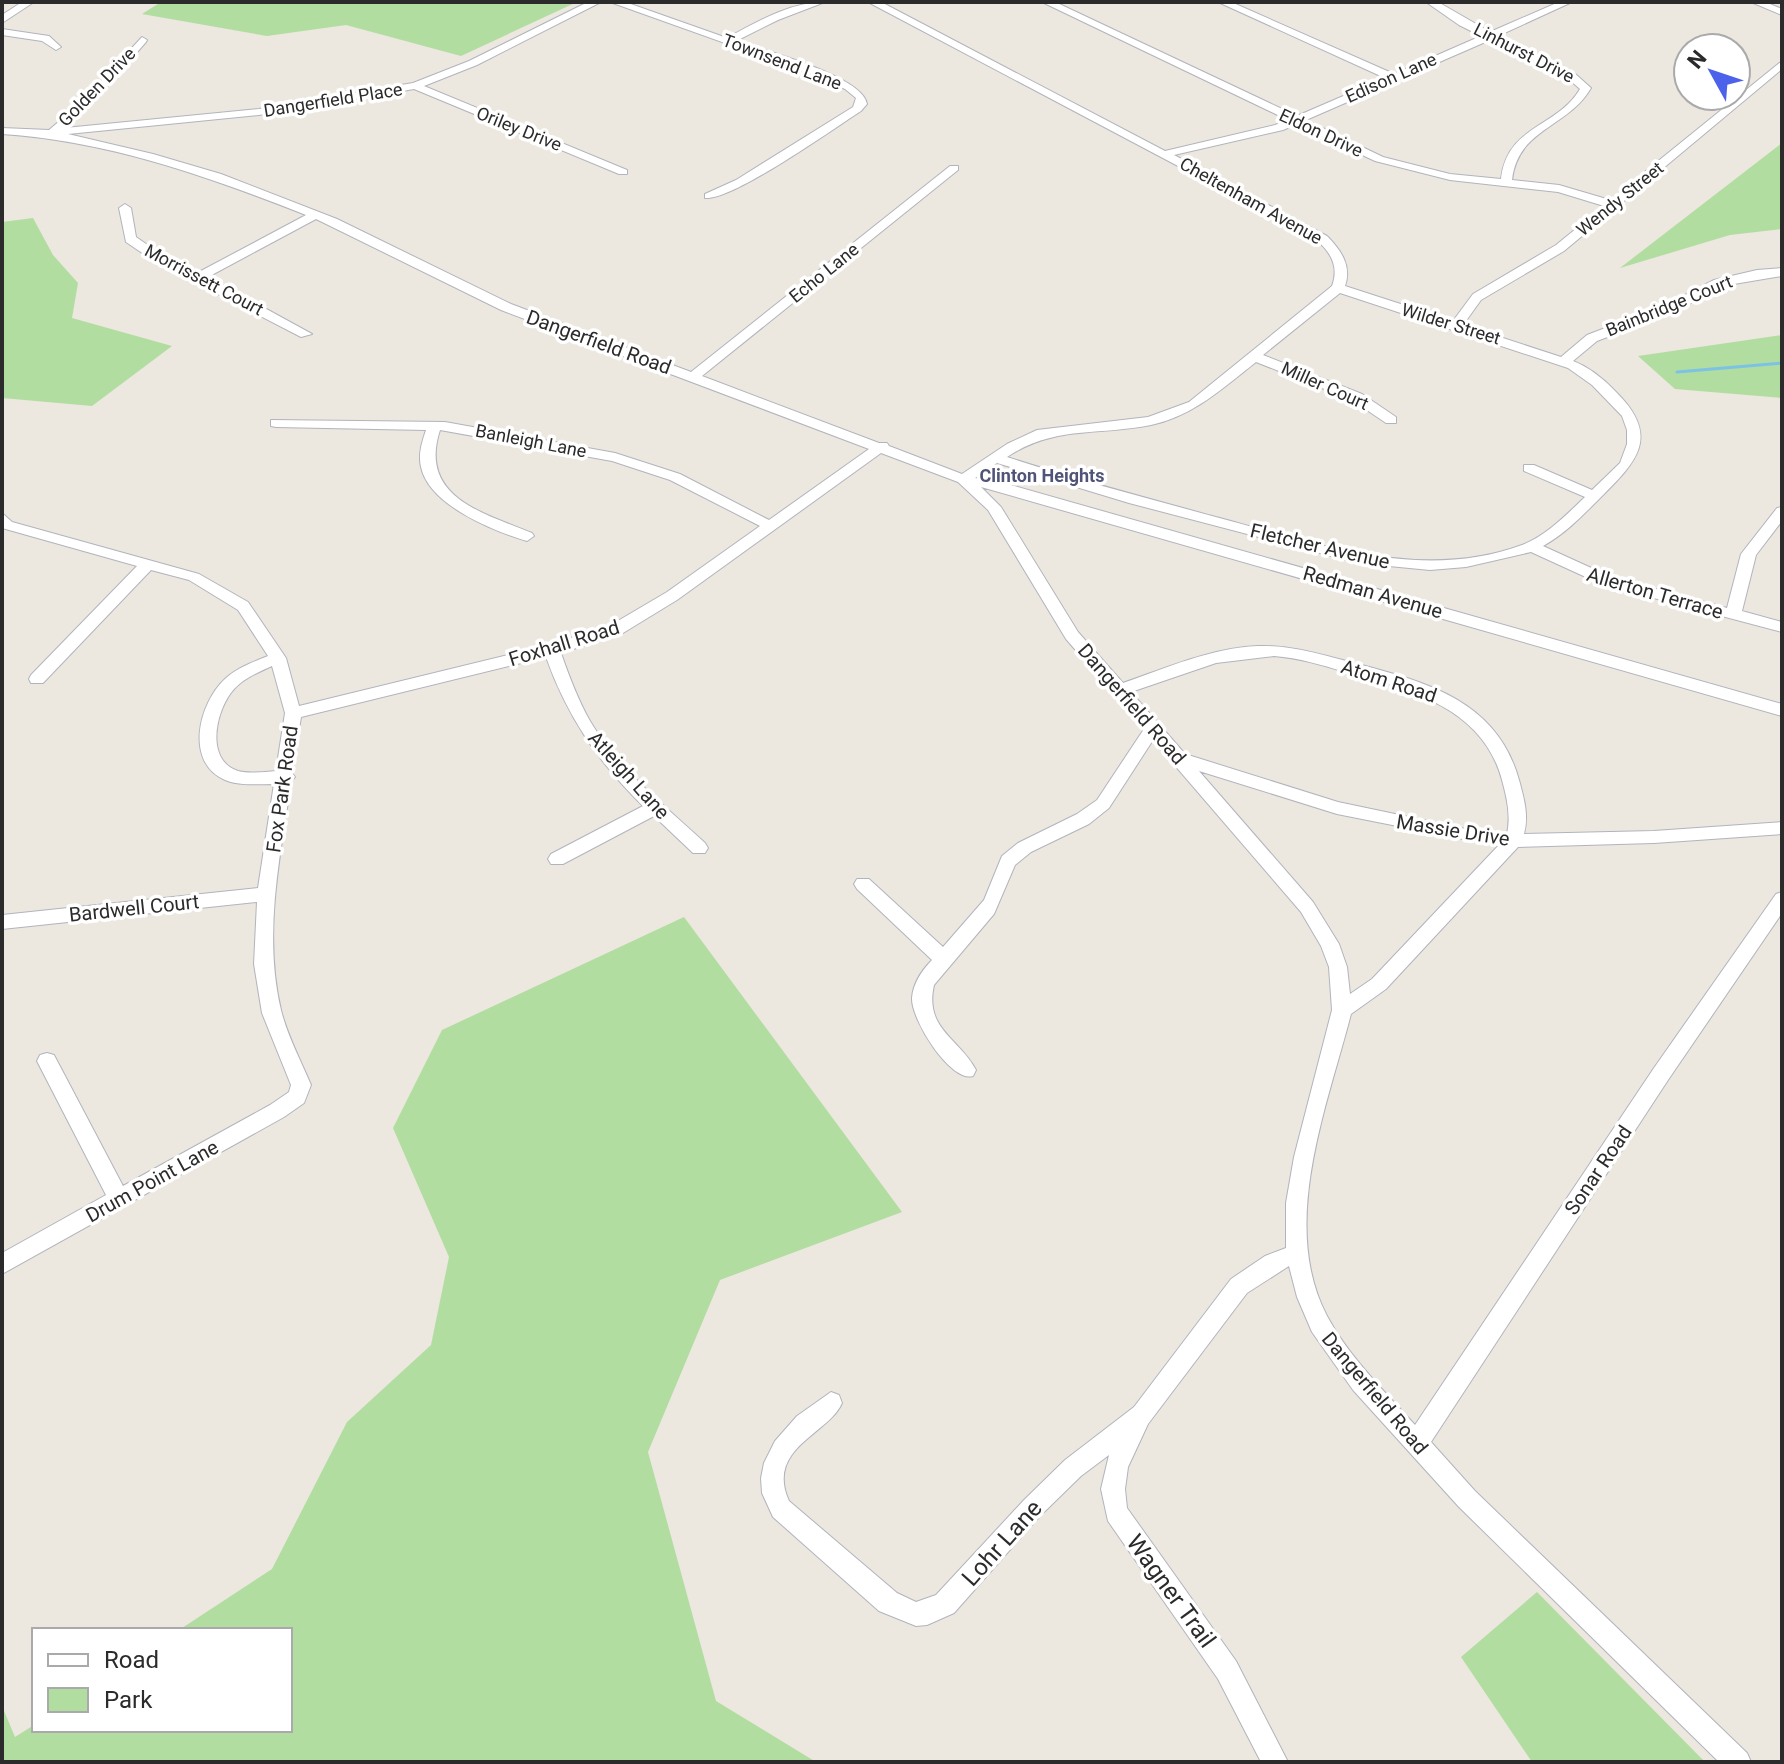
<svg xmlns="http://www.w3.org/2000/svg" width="1784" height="1764" font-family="Roboto,sans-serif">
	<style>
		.green { fill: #b2dda0 }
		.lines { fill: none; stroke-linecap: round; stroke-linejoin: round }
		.stream { stroke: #7bc2e4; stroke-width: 3 }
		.minor-casing { stroke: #b2b4bd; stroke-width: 2 }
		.minor { fill: #fff; fill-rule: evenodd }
		.labels { text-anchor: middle; stroke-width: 7; stroke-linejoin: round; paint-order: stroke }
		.far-street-label { font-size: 18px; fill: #2b2b2b; stroke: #fff }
		.far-neighbourhood-label { font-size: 18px; font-weight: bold; fill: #4f5478; stroke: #fff }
		.street-label { font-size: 20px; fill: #2b2b2b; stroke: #fff }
		.near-street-label { font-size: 24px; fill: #2b2b2b; stroke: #fff }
	</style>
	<rect width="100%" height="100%" fill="#ece7df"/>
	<path class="green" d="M 161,2 L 577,2 L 461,56 L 346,25 L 267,36 L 142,14 Z
		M 1782,143 L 1782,229 L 1730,235 L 1620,268 Z
		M 33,218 L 53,255 L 78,283 L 72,318 L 172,346 L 92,406 L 2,398 L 2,222 Z
		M 1782,335 L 1782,398 L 1675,389 L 1638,356 Z
		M 684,917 L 902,1212 L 720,1280 L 648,1452 L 716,1701 L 816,1762 L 2,1762 L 2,1706 L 15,1737 L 34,1725 L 34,1730 L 290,1730 L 290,1630 L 179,1630 L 272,1569 L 347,1422 L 431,1345 L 449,1257 L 393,1128 L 442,1030 Z
		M 1537,1592 L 1705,1762 L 1532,1762 L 1461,1657 Z"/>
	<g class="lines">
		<path class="stream" d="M 1677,372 L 1782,363"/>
		<g class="minor-casing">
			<path id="minor" d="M 22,2 L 34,2 L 2,23 L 2,15 Z
				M 588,2 L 601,2 L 477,65 L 424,86 L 627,170 L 627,174 L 619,174 L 414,89 L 259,115 L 68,134 L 153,154 L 221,174 L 337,219 L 511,304 L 691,372 L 950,166 L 958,166 L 958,170 L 702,376 L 879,443 L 887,443 L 889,446 L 962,474 L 1007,444 L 1037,430 L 1148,417 L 1189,402 L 1332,286 C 1340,265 1329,249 1312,237 L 868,2 L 881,2 L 1165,151 L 1275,125 L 1288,120 L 1042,2 L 1055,2 L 1297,116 L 1385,78 L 1218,2 L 1231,2 L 1394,74 L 1481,36 L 1459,25 L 1426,2 L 1438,2 L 1490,32 L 1559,2 L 1572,2 L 1498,36 L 1572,71 L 1591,88 C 1568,128 1518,128 1512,180 L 1559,185 L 1610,200 L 1782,61 L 1782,69 L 1564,251 L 1481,300 L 1463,325 L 1561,357 L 1587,335 L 1668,304 L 1714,280 L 1757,270 L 1782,268 L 1782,276 L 1722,286 L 1678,310 L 1597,341 L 1573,361 C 1589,367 1605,380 1617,393 C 1662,438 1635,463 1599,499 C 1582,516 1565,534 1543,546 L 1611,577 L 1727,608 L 1741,554 L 1777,508 L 1782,507 L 1782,521 L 1756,555 L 1742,611 L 1782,622 L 1782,632 L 1601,584 L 1531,552 L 1466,567 L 1430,570 L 1358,563 L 1129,503 L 997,463 L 975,478 L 1007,484 L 1782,704 L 1782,716 L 981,487 L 1001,507 L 1078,632 L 1123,683 C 1166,668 1211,648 1258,646 C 1292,645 1322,655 1354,663 C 1426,682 1497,700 1519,780 C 1524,798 1529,816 1524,834 L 1654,831 L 1782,822 L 1782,834 L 1654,843 L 1518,847 L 1386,989 L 1351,1014 C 1327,1107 1279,1225 1327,1316 C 1349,1357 1385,1392 1415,1425 L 1654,1068 L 1776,894 L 1782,892 L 1782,913 L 1668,1080 L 1431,1442 L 1475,1491 L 1747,1753 L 1751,1762 L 1719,1762 L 1459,1507 L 1353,1390 L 1312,1332 L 1297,1297 L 1289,1266 L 1247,1293 L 1148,1424 L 1128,1467 L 1125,1489 L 1127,1508 L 1236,1661 L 1288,1762 L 1261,1762 L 1218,1679 L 1108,1521 L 1101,1489 L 1109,1455 L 1081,1476 L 1040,1516 L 954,1613 L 927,1625 L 916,1626 L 879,1611 L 773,1517 L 762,1493 L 761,1478 L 764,1463 L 775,1441 L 797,1416 L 831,1392 L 839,1395 L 842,1403 C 829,1434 765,1448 789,1501 L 897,1593 L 916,1602 L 936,1595 L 1024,1500 L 1065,1460 L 1134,1407 L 1231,1279 L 1265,1256 L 1286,1248 L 1286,1203 L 1294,1157 L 1332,1010 L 1329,967 L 1321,946 L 1301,912 L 1153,740 L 1109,808 L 1089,824 L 1031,852 L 1015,865 L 994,914 L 934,985 C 924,1029 959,1038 976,1070 L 973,1076 C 951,1083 911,1020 912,998 C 913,984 922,970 932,960 L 857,889 L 854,884 L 857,879 L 869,879 L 943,947 L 984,900 L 1002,856 L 1018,843 L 1077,814 L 1097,800 L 1144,729 L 1066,639 L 988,510 L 958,482 L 881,453 L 677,600 L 623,633 L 561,653 C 569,676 578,700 590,721 C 618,769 665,806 705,843 L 708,848 L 705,853 L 693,853 L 654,816 L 563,864 L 551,864 L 548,859 L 551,854 L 643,806 C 598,762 567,716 546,657 L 301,717 L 292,773 L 295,777 L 291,782 C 280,857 263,934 281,1010 C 287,1035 301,1061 311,1085 L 304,1103 L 284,1117 L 2,1274 L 2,1253 L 106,1195 L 37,1061 L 40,1055 L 47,1053 L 54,1055 L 123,1186 L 270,1105 L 289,1092 L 291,1085 L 262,1013 L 254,964 L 257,902 L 2,929 L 2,915 L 258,888 L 274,784 C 258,784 240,786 225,780 C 184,762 199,703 225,679 C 237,668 253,662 268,656 L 238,610 L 189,580 L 151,570 L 43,683 L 31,683 L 29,679 L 31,675 L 137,566 L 2,528 L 2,513 L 12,522 L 199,574 L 248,602 L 286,658 L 299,706 L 549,645 L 611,625 L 667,592 L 760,526 L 670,480 L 612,461 L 440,430 C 418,497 483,513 532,533 L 534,536 L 527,541 C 493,531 429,505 421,467 C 418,454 422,442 426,430 L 276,427 L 271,426 L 271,420 L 445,422 L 615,453 L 680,474 L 769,520 L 869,449 L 501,310 L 316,219 L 208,277 L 312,334 L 301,337 L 154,261 L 126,242 L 119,208 L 125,204 L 131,208 L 136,237 L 162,255 L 199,272 L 306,215 C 207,176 108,141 2,134 L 2,128 L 49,130 L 82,102 L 142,37 L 147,40 L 146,42 L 90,106 L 65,128 L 259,109 L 413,83 L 469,61 ZM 1490,40 L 1564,75 L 1580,89 C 1557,128 1507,125 1501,179 L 1450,174 L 1383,157 L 1306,120 ZM 1297,124 L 1375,161 L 1450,180 L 1558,192 L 1604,206 L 1556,245 L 1473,294 L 1453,321 L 1345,286 C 1352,266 1341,250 1327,236 L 1174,155 L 1283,130 ZM 1340,293 L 1568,368 L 1592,385 L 1622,416 L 1627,430 L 1627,444 L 1620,463 L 1592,490 L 1534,465 L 1524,465 L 1524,471 L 1585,497 C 1566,515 1546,536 1522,545 C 1420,583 1311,542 1212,516 C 1143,497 1074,479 1007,457 C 1055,425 1098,436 1151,425 C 1193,416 1223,388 1256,362 L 1352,400 L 1386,423 L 1396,423 L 1396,417 L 1362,394 L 1263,355 ZM 1274,656 C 1299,658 1322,665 1345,672 C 1410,689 1483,708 1502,780 C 1507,798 1511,816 1507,834 L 1480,832 L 1338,802 L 1185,754 L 1131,692 L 1216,663 ZM 272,666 L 285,713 L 276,771 C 264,772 249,774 238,771 C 204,760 216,709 234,689 C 244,678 259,672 272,666 ZM 1199,771 L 1337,814 L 1498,846 L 1372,979 L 1350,994 L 1347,967 L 1339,944 L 1313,902 Z
				M 610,2 L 625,2 L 727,38 C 757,22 790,2 825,2 L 778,20 L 736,41 C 763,50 863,76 867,104 L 861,111 C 833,129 732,201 705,198 L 705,194 L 736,180 L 853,107 L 856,98 L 845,89 L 817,76 Z
				M 1751,2 L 1765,2 L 1782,9 L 1782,15 Z
				M 2,29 L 49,36 L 61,47 L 56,50 L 42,41 L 2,35 Z"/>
		</g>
		<use href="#minor" class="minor"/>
	</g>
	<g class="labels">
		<g class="far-street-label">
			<text transform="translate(1524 53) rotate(27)" y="6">Linhurst Drive</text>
			<text transform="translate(782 62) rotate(21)" y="6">Townsend Lane</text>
			<text transform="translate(1391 78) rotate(-24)" y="6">Edison Lane</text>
			<text transform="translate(97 87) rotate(-46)" y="6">Golden Drive</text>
			<text transform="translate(333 100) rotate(-9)" y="6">Dangerfield Place</text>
			<text transform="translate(519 129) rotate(22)" y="6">Oriley Drive</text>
			<text transform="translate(1321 133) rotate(25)" y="6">Eldon Drive</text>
			<text transform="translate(1620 199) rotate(-39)" y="6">Wendy Street</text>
			<text transform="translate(1251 201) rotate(29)" y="6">Cheltenham Avenue</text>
			<text transform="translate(824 273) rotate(-39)" y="6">Echo Lane</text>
			<text transform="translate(204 280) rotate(28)" y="6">Morrissett Court</text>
			<text transform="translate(1669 306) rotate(-22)" y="6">Bainbridge Court</text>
			<text transform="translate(1451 324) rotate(17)" y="6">Wilder Street</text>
			<text transform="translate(1325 386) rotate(24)" y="6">Miller Court</text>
			<text transform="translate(531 441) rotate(11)" y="6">Banleigh Lane</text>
		</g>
		<g class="far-neighbourhood-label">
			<text x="1042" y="482">Clinton Heights</text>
		</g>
		<g class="street-label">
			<text transform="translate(599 342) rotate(20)" y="7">Dangerfield Road</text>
			<text transform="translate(1320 546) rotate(13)" y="7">Fletcher Avenue</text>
			<text transform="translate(1373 592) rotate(16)" y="7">Redman Avenue</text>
			<text transform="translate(1655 593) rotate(16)" y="7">Allerton Terrace</text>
			<text transform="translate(564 643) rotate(-17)" y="7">Foxhall Road</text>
			<text transform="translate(1389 681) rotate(18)" y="7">Atom Road</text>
			<text transform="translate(1132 704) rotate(49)" y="7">Dangerfield Road</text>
			<text transform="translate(629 775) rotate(48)" y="7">Atleigh Lane</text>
			<text transform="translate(282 789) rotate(-82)" y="7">Fox Park Road</text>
			<text transform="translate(1453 830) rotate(9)" y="7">Massie Drive</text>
			<text transform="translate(134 908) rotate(-6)" y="7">Bardwell Court</text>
			<text transform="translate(1598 1170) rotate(-56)" y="7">Sonar Road</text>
			<text transform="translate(152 1181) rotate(-29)" y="7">Drum Point Lane</text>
			<text transform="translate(1375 1393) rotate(50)" y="7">Dangerfield Road</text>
		</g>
		<g class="near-street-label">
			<text transform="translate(1002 1543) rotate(-48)" y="8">Lohr Lane</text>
			<text transform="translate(1171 1591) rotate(54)" y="8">Wagner Trail</text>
		</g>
	</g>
	<rect width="1784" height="1764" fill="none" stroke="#2b2b2b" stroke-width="8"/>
	<rect x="32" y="1628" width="260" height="104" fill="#ffffff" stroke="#aaaaaa" stroke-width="2"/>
	<rect x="48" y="1654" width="40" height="12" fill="#ffffff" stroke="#aaaaaa" stroke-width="2"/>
	<text x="104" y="1668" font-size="24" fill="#2b2b2b">Road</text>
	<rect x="48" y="1688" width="40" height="24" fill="#b2dda0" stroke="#aaaaaa" stroke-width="2"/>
	<text x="104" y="1708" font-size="24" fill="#2b2b2b">Park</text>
	<g transform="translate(1712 72) rotate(310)"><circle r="38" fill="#ffffff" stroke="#aaaaaa" stroke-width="2"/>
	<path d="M0-6L14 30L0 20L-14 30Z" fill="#4d62ea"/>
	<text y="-12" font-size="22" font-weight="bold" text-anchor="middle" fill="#2b2b2b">N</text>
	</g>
</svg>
